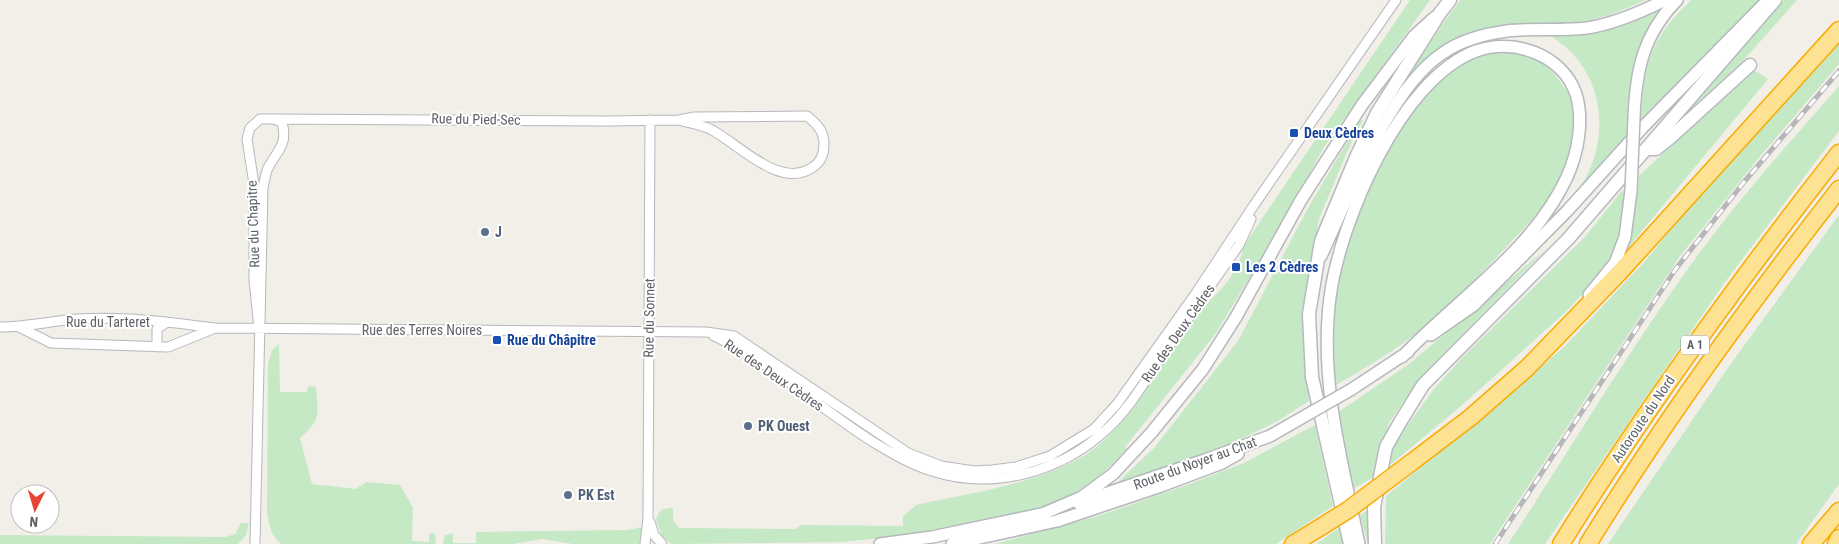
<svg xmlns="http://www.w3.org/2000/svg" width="1839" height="544" font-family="'Roboto Condensed',sans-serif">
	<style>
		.green { fill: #c5e8c5 }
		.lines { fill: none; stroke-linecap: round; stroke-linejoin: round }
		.minor-casing { stroke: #b5b8bc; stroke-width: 11 }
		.tertiary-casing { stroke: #b5b8bc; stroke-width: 14 }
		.secondary-casing { stroke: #b6babf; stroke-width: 15 }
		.motorway-casing { stroke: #f9ab00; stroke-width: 19 }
		.minor { stroke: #fff; stroke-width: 9 }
		.tertiary { stroke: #fff; stroke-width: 11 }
		.secondary { stroke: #fff; stroke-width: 12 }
		.motorway { stroke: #fde293; stroke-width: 16 }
		.rail-casing { stroke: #b6b7b8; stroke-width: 5 }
		.rail { stroke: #fff; stroke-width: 3; stroke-dasharray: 9; stroke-linecap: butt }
		.tertiary-bridge-casing { stroke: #b5b8bc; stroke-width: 14; stroke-linecap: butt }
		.motorway-bridge-casing { stroke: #f9ab00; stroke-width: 19; stroke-linecap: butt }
		.tertiary-bridge { stroke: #fff; stroke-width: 11 }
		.motorway-bridge { stroke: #fde293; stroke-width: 16 }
		.transit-dot { fill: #1a4fb4; stroke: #fff; stroke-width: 2 }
		.service-dot { fill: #5c6f8a; stroke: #fff; stroke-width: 2 }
		.labels { text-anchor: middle; stroke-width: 4; stroke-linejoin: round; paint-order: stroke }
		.shield { fill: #fff; stroke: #8f9295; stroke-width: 1 }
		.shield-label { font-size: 12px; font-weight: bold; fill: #5f6368 }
		.street-label { font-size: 14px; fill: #5f6368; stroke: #fff }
		.transit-label { font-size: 14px; font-weight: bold; fill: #164399; stroke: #fff; text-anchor: start }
		.service-label { font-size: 14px; font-weight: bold; fill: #4e5e75; stroke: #fff; text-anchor: start }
	</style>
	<rect width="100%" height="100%" fill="#f1efe8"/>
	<path class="green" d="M 1410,0 L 1430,0 L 1324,147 L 1283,222 L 1216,333 L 1126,446 L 1121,439 L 1127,449 L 1096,480 L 1062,500 L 1033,510 L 902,536 L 841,542 L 671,544 L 662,536 L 656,520 C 659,510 662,508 673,508 L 673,520 L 679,528 L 795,529 L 801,525 L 903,526 L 903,516 L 916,505 C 978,491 1072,481 1115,429 C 1145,392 1171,349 1198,310 C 1217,296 1240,272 1243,247 Z
		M 1460,0 L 1646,0 L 1610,15 L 1586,21 L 1538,26 L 1509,25 L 1464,36 L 1444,48 L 1381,123 L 1407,74 Z
		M 1691,0 L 1760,0 L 1659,107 L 1654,105 L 1641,120 C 1644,63 1649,41 1691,0 Z
		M 1784,0 L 1797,0 L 1741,63 L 1669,131 Z
		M 1667,5 L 1652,27 L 1625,143 L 1570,203 C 1580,188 1590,173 1595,155 C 1608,109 1592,60 1550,36 L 1574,34 Z
		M 1839,40 L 1839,64 L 1757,160 L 1680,256 L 1490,544 L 1385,544 L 1386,496 L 1502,401 L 1566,345 L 1647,259 L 1681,217 Z
		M 1495,51 C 1535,51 1544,58 1566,90 C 1582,113 1575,150 1564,174 C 1552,201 1528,224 1508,245 C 1481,274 1453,304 1422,329 C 1395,351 1363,369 1333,387 C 1333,354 1331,321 1336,288 C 1345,225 1403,102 1457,65 C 1468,58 1482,54 1495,51 Z
		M 1752,69 L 1768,79 L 1627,249 L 1633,225 L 1639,176 Z
		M 1839,86 L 1839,131 L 1725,282 L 1545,544 L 1508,544 C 1569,452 1625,356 1690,266 C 1735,203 1788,144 1839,86 Z
		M 1360,120 L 1363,120 L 1347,152 L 1319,219 L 1307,292 L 1306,371 L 1309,401 L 1276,422 L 1212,453 L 1112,488 L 1154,448 L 1238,341 L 1308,208 Z
		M 1626,186 C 1625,203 1626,223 1619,239 C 1599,286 1558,319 1520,353 C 1478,392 1434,429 1390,465 L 1390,454 L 1404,430 L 1434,389 L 1461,359 L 1584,238 Z
		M 1839,215 L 1839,484 L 1796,544 L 1608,544 L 1725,372 Z
		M 1546,249 L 1421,377 L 1389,423 L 1372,478 L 1353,489 L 1337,413 L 1409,364 Z
		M 279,344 L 280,392 L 306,392 L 309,386 L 316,387 C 318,414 322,419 300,438 L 312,484 L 356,489 L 366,482 L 400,485 L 413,508 L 412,541 L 429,542 L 429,533 L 435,533 L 436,544 L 281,544 C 271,536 269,525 267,513 L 268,364 L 272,350 Z
		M 1315,425 L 1333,506 L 1276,544 L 995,544 L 1098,516 L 1187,485 L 1244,463 Z
		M 1369,509 L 1368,544 L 1360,515 Z
		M 241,523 L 249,523 L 246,535 L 238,544 L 0,544 L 0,535 L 225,537 L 235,534 Z
		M 644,527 L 641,544 L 573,544 L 542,539 L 513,544 L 443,544 L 444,536 L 453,533 L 453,543 L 476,543 L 476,532 L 627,530 Z
		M 1339,528 L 1343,544 L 1316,544 Z"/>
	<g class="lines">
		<g class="minor-casing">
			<path id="minor" d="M 273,119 L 608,121 L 679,120 L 694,117 L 807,116 C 817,124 824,131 824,144 C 824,153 821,162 813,167 C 781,190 741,146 712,130 C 702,125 689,123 679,120
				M 0,327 C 26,327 51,321 77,319 C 122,316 170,322 215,328 L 706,332 L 734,336 L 908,453 L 941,466 L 974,471 L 992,470 L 1016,467 L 1050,456 L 1094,429 L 1117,404 L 1196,293 L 1254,205 L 1396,0
				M 19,327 L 51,343 L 168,347 L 213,329
				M 714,336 C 773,363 822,411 878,445 C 895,455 912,465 932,471 C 993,491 1061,472 1107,429 C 1129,409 1145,381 1161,357 C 1187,319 1213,282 1239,245 L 1251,219
				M 157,347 L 157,329 L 167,322
				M 650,522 L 654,535 L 662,544
				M 255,544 L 263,187 C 265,181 265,174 268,168 C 278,149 288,145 282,122 L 273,119 L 260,119 L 250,128 L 247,139 L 254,184 L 254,280 L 259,329
				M 645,544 L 648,517 L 650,120"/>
		</g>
		<g class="tertiary-casing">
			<path id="tertiary" d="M 1634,117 C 1636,70 1643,35 1677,0
				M 1321,256 C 1348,198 1389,88 1443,53 C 1461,40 1485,34 1507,31 C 1534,28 1560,31 1587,28 C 1613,24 1641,12 1665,0
				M 1589,295 L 1615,263 L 1625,237 L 1631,191
				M 1431,335 L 1474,305 L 1568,210 L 1643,127 L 1768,0
				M 1352,389 L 1408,352
				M 1078,503 L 1205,460 L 1270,436
				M 1040,515 L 1082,497 L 1113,474 L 1152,432 L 1203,369 L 1236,317 L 1301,200 L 1362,105 L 1414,36 L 1435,17
				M 880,544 L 932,537 L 1046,513
				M 952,544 L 1057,521 L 1161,486 L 1222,463 L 1238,454
				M 1359,544 C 1342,462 1319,381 1330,297 C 1340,222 1400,79 1476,51 C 1514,38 1562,54 1576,94 C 1584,120 1578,153 1567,177 C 1533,251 1456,300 1402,357"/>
		</g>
		<g class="secondary-casing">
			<path id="secondary" d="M 1649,149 L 1656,149 L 1671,137 L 1750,65
				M 1350,544 L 1312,377 L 1309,314 L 1321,241 L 1357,155 L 1377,113 L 1440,13 L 1450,0
				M 1375,544 L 1374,507 L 1386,447 L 1399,424 L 1423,385 L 1568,239 L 1775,0"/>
		</g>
		<g class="motorway-casing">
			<path id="motorway" d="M 1412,462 L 1471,417 L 1527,368 L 1618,274 L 1839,30
				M 1293,544 L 1316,530
				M 1561,544 C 1646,408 1740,279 1839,153
				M 1588,544 C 1664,421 1750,303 1839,189
				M 1811,544 L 1839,511
				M 1836,544 L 1839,538"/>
		</g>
		<use href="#minor" class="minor"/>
		<use href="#tertiary" class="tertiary"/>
		<use href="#secondary" class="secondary"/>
		<use href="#motorway" class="motorway"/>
		<g class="rail-casing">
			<path id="rail" d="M 1495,544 L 1675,270 L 1744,182 L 1839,71"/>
		</g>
		<use href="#rail" class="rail"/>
		<g class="tertiary-bridge-casing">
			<path id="tertiary-bridge" d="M 1631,191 L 1634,117
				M 1270,436 L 1352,389"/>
		</g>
		<g class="motorway-bridge-casing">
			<path id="motorway-bridge" d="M 1316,530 L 1348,510 L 1412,462"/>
		</g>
		<use href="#tertiary-bridge" class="tertiary-bridge"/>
		<use href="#motorway-bridge" class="motorway-bridge"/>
	</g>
	<g class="transit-dot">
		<rect x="1289" y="128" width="10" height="10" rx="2.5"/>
		<rect x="1231" y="262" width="10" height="10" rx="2.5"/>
		<rect x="492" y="335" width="10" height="10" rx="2.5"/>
	</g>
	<g class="service-dot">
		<circle cx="485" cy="232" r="5"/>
		<circle cx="748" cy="426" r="5"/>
		<circle cx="568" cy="495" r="5"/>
	</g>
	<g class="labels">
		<rect class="shield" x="1681" y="335.5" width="28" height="19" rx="4"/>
		<g class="shield-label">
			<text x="1695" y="349">A 1</text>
		</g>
		<g class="street-label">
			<text transform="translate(476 119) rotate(1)" y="5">Rue du Pied-Sec</text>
			<text transform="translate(253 224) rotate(-92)" y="5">Rue du Chapitre</text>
			<text transform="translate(649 318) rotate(-89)" y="5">Rue du Sonnet</text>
			<text x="108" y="327">Rue du Tarteret</text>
			<text x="422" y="335">Rue des Terres Noires</text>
			<text transform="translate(1178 333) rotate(-55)" y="5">Rue des Deux Cèdres</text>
			<text transform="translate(774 375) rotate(34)" y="5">Rue des Deux Cèdres</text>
			<text transform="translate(1643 419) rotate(-56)" y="5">Autoroute du Nord</text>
			<text transform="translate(1195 463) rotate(-20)" y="5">Route du Noyer au Chat</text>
		</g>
		<g class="transit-label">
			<text x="1304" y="138">Deux Cèdres</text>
			<text x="1246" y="272">Les 2 Cèdres</text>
			<text x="507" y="345">Rue du Châpitre</text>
		</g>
		<g class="service-label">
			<text x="495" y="237">J</text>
			<text x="758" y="431">PK Ouest</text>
			<text x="578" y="500">PK Est</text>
		</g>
	</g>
	<g transform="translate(35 509) rotate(185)"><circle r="24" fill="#ffffff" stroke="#bfc1c3"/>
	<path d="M0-4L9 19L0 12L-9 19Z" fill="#ea4335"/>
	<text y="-8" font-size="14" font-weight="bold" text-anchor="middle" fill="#5f6368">N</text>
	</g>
</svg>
